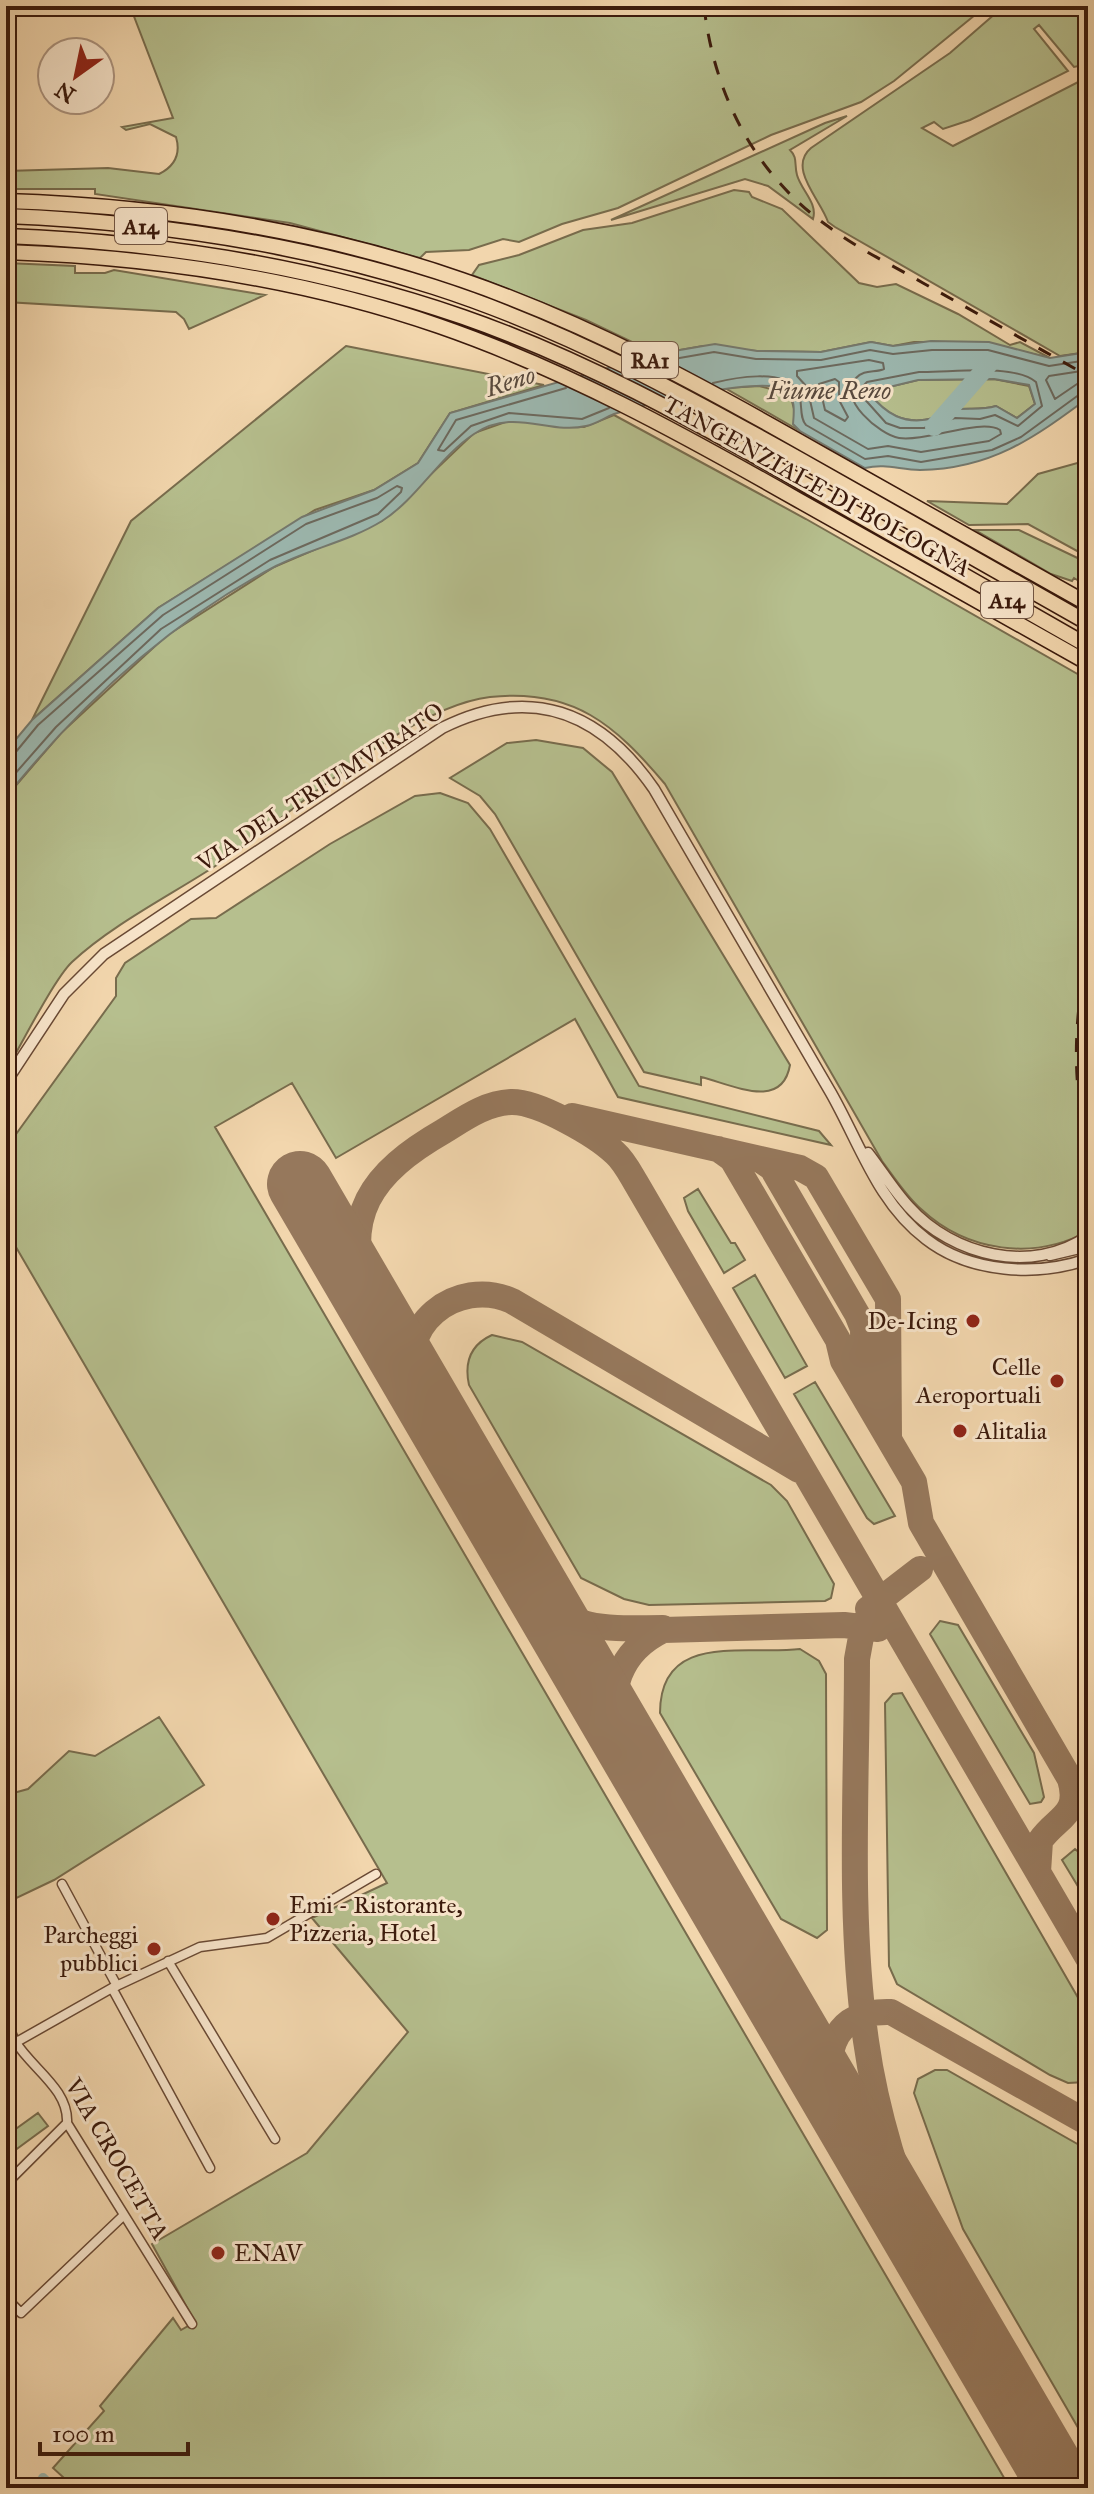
<svg xmlns="http://www.w3.org/2000/svg" width="1094" height="2494" font-family="'IM FELL Great Primer',serif">
<style>
.green{fill:#b6bf8e;stroke:#786c4d;stroke-width:2}
.water{fill:#9cb8b0;stroke:#75796e;stroke-width:2;fill-rule:evenodd}
.lines{fill:none;stroke-linecap:round;stroke-linejoin:round}
.shore{stroke:#6c695e;stroke-width:2}
.canal{stroke:#9cb8b0;stroke-width:10}
.river{stroke:#9cb8b0;stroke-width:18}
.taxiway{stroke:#96785c;stroke-width:26}
.runway{stroke:#96785c;stroke-width:66}
.minor-casing{stroke:#694934;stroke-width:11}
.tertiary-casing{stroke:#694934;stroke-width:13}
.motorway-casing{stroke:#3b1a0c;stroke-width:17}
.minor{stroke:#f7e4ca;stroke-width:8}
.tertiary{stroke:#f7e4ca;stroke-width:10}
.motorway{stroke:#f2d6ad;stroke-width:14}
.rail{stroke:#3b1a0c;stroke-width:3;stroke-dasharray:14 14;stroke-linecap:butt}
.poi-dot{fill:#8f2418;stroke:#f7e4ca;stroke-width:3}
.labels{text-anchor:middle;stroke-width:6;stroke-linejoin:round;paint-order:stroke}
.shield{fill:#f7e4ca;stroke:#735745;stroke-width:2}
.shield-label{font-size:22px;font-weight:bold;fill:#3b1a0c}
.street-label{font-size:24px;fill:#3b1a0c;stroke:#f7e4ca}
.poi-label{font-size:24px;fill:#3b1a0c;stroke:#f7e4ca;text-anchor:end}
.water-label{font-size:26px;font-style:italic;fill:#58493d;stroke:#f7e4ca}
</style>
<rect width="100%" height="100%" fill="#f2d6ad"/>
<filter id="stains"><feTurbulence type="fractalNoise" baseFrequency=".0025" numOctaves="4"/><feColorMatrix values="0 0 0 0 .2 0 0 0 0 .09 0 0 0 0 .02 0 0 0 .5 -.17"/></filter>
<radialGradient id="worn" r=".72"><stop offset=".6" stop-color="#630" stop-opacity="0"/><stop offset="1" stop-color="#630" stop-opacity=".3"/></radialGradient>
<path class="green" d="M130,6H986L894,81L861,102L771,135L618,208L562,224L519,242L503,239L469,250L426,252L420,258L290,223L95,194V189H6V171L108,168L159,174C175,166 181,154 176,137L150,124L126,130L122,127L173,118Z
M1004,6H1088V64L1074,67L1039,25L1034,29L1068,71L970,120L943,129L934,122L922,128L953,146L1088,77V352L1060,356L835,227L828,222C821,200 787,168 811,148L950,53Z
M847,116L790,150C798,158 794,164 797,175C801,190 818,203 813,219L768,186L745,179L611,220L825,123Z
M734,190L749,192L752,197L782,209L859,283L877,287L896,284L958,314L1010,345L1020,342L1050,358L981,342H914L893,346L871,342L821,352L757,351L703,346L657,354L586,320L472,275L479,265L519,255L583,230L632,223Z
M6,263L75,266V273H105L114,270L265,295L189,329L184,319L176,312L6,302Z
M346,346L544,385L450,413L418,463L374,490L315,510L158,608L32,720L131,521Z
M918,380L994,379L1029,386L1035,404L1017,418L996,406C980,411 967,407 951,410C945,411 940,416 934,418C904,426 885,414 868,392Z
M759,386L790,394L800,431L725,388Z
M614,415L806,519L1088,680V1231C1034,1261 967,1252 921,1209C906,1196 894,1177 882,1161L665,784C615,725 574,688 490,697C406,707 294,813 223,861C175,893 114,923 72,962C54,979 20,1047 6,1071V797L61,733L166,636L274,567L382,521L474,433L511,420L584,427Z
M1088,460V557L1028,524L969,525L927,501L1007,504L1038,474Z
M975,530H1019L1088,563V593L1084,591L1087,586L1074,578L1072,581L1051,574Z
M536,740L583,748L612,772L790,1065C782,1111 733,1085 701,1077V1085L644,1072L495,814L480,796L450,778L507,743Z
M440,793L468,803L490,829L639,1086L819,1131L831,1145L618,1097L575,1019L336,1158L292,1083L215,1127L1010,2488H75L53,2468L104,2411L100,2406L173,2318L181,2330L195,2322L152,2244L307,2153L408,2032L312,1918L387,1883L6,1230V1148L116,996V978L125,963L191,919L216,918L330,844L415,796Z
M698,1189L731,1243H735L745,1260L724,1273L688,1211L684,1198Z
M755,1275L807,1366L785,1378L733,1288Z
M492,1335L522,1342L771,1485L787,1501L834,1584L831,1598L825,1601L649,1605L624,1599L581,1578L469,1385C464,1362 470,1345 492,1335Z
M815,1382L895,1516L874,1524L867,1518L794,1394Z
M940,1621L958,1625L1034,1753L1044,1797L1041,1802L1030,1804L930,1634Z
M800,1649L819,1661L826,1674L827,1930L817,1938L781,1919L660,1713C660,1630 747,1656 800,1649Z
M902,1693L1088,2015L1086,2082L1068,2083L1050,2075L897,1984L889,1966L885,1703L893,1694Z
M159,1717L204,1785L54,1880L6,1903V1795L28,1789L69,1751L95,1756Z
M1075,1849L1088,1860V1903L1062,1860Z
M935,2070H947L1088,2150V2445L963,2229L914,2093L918,2079Z
M38,2113L48,2126L14,2151L6,2136Z"/>
<path class="water" d="M931,341L989,342L1050,358L1088,352V398C1034,438 991,469 920,470C900,470 886,463 865,468L800,431L793,424C794,413 796,397 785,390C762,375 643,405 614,414C604,418 596,424 586,426C549,435 514,407 474,434C439,457 417,499 382,521C350,541 309,549 276,566C171,621 80,705 6,797V751L32,720L158,608L302,517L374,490L418,463L450,413L657,354L703,346L715,344L757,351L821,352L871,342L893,346ZM994,379L1029,385L1035,404L1017,418L996,406C980,411 967,407 952,410C945,411 940,416 934,418C904,426 886,414 868,392L918,380Z"/>
<g class="lines">
<path class="shore" d="M668,360L714,352L756,359L821,360L870,350L893,354L932,350H988L1049,366L1088,360
M869,360L883,363L884,369C875,373 864,369 856,378C836,398 880,435 899,438C926,442 981,418 1000,430L1001,434L989,441L921,452L888,446L868,449L814,418L807,387L797,376V371Z
M1088,370L1049,376L1046,380L1055,399L1077,384L1088,382
M919,372C949,373 1014,363 1036,382L1042,406L1018,426L995,415L980,419L955,418L924,428H900L886,423L861,395V388L867,382Z
M835,379L839,382V400L848,417L845,421L825,410L819,384Z
M713,383C733,378 783,368 797,390C804,401 798,416 806,425L865,459L888,456L921,462L992,450L1021,437L1080,394L1088,392
M566,388L456,420L438,450L444,451L471,426L509,413L582,419L609,408
M6,755L15,753L38,725L163,615L306,524L377,498L397,486L402,488L401,492L378,514L270,560L161,629L56,727L6,784"/>
<path class="canal" d="M43,2478L53,2488"/>
<path class="river" d="M934,427L990,363"/>
<path class="taxiway" d="M572,1116L800,1168L816,1177L888,1299L889,1437
M718,1149L732,1159L838,1340L843,1361L914,1482L921,1523L1088,1810
M759,1159L772,1168L857,1314L863,1329L864,1393
M368,1301C340,1215 371,1173 444,1131C465,1118 486,1103 511,1102C538,1101 596,1135 615,1153C624,1161 630,1173 636,1183L1088,1958
M419,1387C391,1327 457,1276 512,1301L799,1470
M539,1593C571,1634 616,1628 663,1628
M878,1600L863,1626L857,1659C857,1785 848,1916 866,2041C877,2120 902,2195 933,2268
M868,1609L920,1569
M623,1737C604,1692 620,1651 663,1630L844,1625L878,1629
M1038,1872L1040,1841C1056,1817 1081,1816 1070,1779
M832,2095C823,2048 836,2010 891,2012L1088,2123"/>
<path class="runway" d="M300,1184L1062,2488"/>
<g class="minor-casing">
<path id="minor" d="M1050,1256L1088,1247
M62,1884L117,1986
M168,1961L275,2139
M112,1988L210,2168
M6,2017C9,2024 11,2034 15,2041C31,2068 69,2089 67,2123L192,2324
M6,2048L112,1988L200,1947L267,1938L376,1874
M6,2184L67,2123
M6,2298L21,2313L124,2215"/>
</g>
<g class="tertiary-casing">
<path id="tertiary" d="M6,1082L64,994L104,954L442,728C530,684 600,711 654,789C713,890 772,992 831,1093C860,1144 878,1203 926,1239C970,1273 1037,1277 1088,1259
M868,1153C882,1171 894,1191 909,1207C953,1256 1032,1275 1088,1236"/>
</g>
<g class="motorway-casing">
<path id="motorway" d="M6,201C161,206 315,229 462,280C590,324 708,389 825,456C913,506 1001,555 1088,604
M6,216C152,222 294,242 434,287C568,330 692,399 815,468C906,520 997,571 1088,623
M6,236C162,242 315,266 463,317C581,358 691,419 799,481C896,536 992,591 1088,646
M6,252C153,257 300,278 439,326C566,370 682,434 798,500C895,554 991,609 1088,663"/>
</g>
<use href="#minor" class="minor"/>
<use href="#tertiary" class="tertiary"/>
<use href="#motorway" class="motorway"/>
<path class="rail" d="M704,6C714,95 755,175 829,227C858,249 892,265 923,283C978,314 1033,345 1088,376
M1088,955C1073,1019 1072,1085 1088,1149"/>
</g>
<g class="poi-dot">
<circle cx="973" cy="1321" r="8"/>
<circle cx="1057" cy="1381" r="8"/>
<circle cx="960" cy="1431" r="8"/>
<circle cx="273" cy="1919" r="8"/>
<circle cx="154" cy="1949" r="8"/>
<circle cx="218" cy="2253" r="8"/>
</g>
<g class="labels">
<g class="shield">
<rect x="115" y="208" width="52" height="36" rx="6"/>
<rect x="622" y="342" width="56" height="36" rx="6"/>
<rect x="981" y="582" width="52" height="36" rx="6"/>
</g>
<g class="shield-label">
<text x="141" y="234">A14</text>
<text x="650" y="368">RA1</text>
<text x="1007" y="608">A14</text>
</g>
<g class="street-label">
<text transform="translate(817 486) rotate(29)" y="8">TANGENZIALE DI BOLOGNA</text>
<text transform="translate(320 787) rotate(-33)" y="8">VIA DEL TRIUMVIRATO</text>
<text transform="translate(117 2159) rotate(60)" y="8">VIA CROCETTA</text>
</g>
<g class="poi-label">
<text x="957" y="1329">De-Icing</text>
<text x="1041" y="1375">Celle<tspan x="1041" dy="28">Aeroportuali</tspan></text>
<text x="976" y="1439" text-anchor="start">Alitalia</text>
<text x="289" y="1913" text-anchor="start">Emi - Ristorante,<tspan x="289" dy="28">Pizzeria, Hotel</tspan></text>
<text x="138" y="1943">Parcheggi<tspan x="138" dy="28">pubblici</tspan></text>
<text x="234" y="2261" text-anchor="start">ENAV</text>
</g>
<g class="water-label">
<text transform="translate(510 381) rotate(-17)" y="9">Reno</text>
<text x="829" y="399">Fiume Reno</text>
</g>
</g>
<rect width="1094" height="2494" fill="none" stroke="#f2d6ad" stroke-width="32"/>
<rect x="8" y="8" width="1078" height="2478" fill="none" stroke="#3b1a0c" stroke-width="4"/>
<rect x="16" y="16" width="1062" height="2462" fill="none" stroke="#3b1a0c" stroke-width="2"/>
<g transform="translate(76 76) rotate(213)"><circle r="38" fill="#f7e4ca" stroke="#ac937e" stroke-width="2"/>
<path d="M0-6L14 30L0 20L-14 30Z" fill="#8f2418"/>
<text y="-12" font-size="22" font-weight="bold" text-anchor="middle" fill="#3b1a0c">N</text>
</g>
<path d="M40 2442v12h148v-12" fill="none" stroke="#3b1a0c" stroke-width="4"/>
<text x="52" y="2442" font-size="24" fill="#3b1a0c" stroke="#f7e4ca" stroke-width="6" paint-order="stroke">100 m</text>
<rect width="100%" height="100%" filter="url(#stains)"/>
<rect width="100%" height="100%" fill="url(#worn)"/>
</svg>
